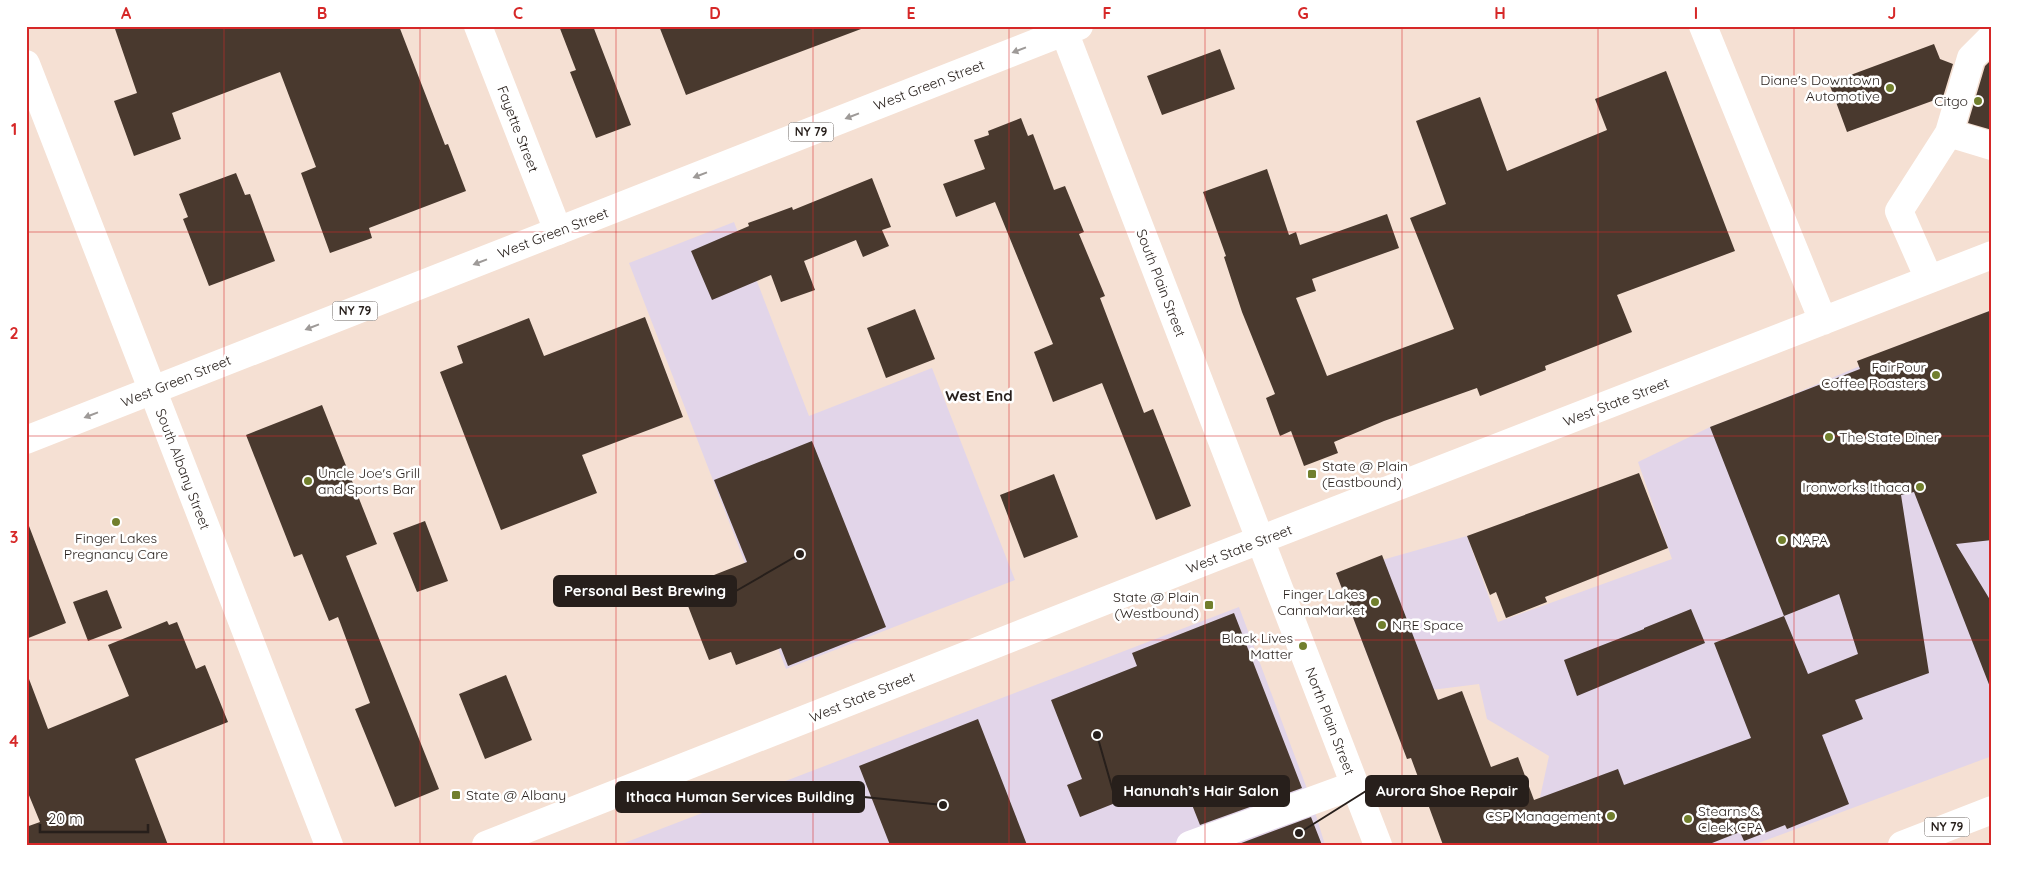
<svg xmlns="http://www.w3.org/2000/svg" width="2018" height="871" font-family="Quicksand,sans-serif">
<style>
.commercial{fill:#e2d5e9}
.building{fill:#49392e;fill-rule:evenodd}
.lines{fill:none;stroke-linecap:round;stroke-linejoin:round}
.minor{stroke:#fff;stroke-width:28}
.highway{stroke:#fff;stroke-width:28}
.oneway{fill:#9e9a98}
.grid{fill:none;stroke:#d62828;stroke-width:1;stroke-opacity:0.55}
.poi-dot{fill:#717f2d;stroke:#fff;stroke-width:2}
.labels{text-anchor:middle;stroke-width:5;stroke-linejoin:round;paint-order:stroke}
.shield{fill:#fff;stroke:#68625f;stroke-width:1}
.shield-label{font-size:12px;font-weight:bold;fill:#271f1b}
.poi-label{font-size:14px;fill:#271f1b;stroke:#fff;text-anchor:end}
.street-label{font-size:14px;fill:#271f1b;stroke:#fff}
.neighbourhood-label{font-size:15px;font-weight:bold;fill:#271f1b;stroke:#fff}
.leader{fill:none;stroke:#271f1b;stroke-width:2}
.callout-dot{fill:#271f1b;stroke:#fff;stroke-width:2}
.callout{fill:#271f1b;stroke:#271f1b;stroke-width:2}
.callout-label{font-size:15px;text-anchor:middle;font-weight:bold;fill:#fff}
.neatline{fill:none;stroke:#d62828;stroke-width:2}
.grid-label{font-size:16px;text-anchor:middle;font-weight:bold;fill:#d62828}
</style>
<rect width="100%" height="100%" fill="#f5e0d3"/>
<path class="commercial" d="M734,222L809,416L932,368L1015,580L786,669L629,263Z
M1992,310V756L1753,845H1591L1539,802L1549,756L1487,719L1479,684L1383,696L1336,573L1467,536L1498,622L1672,559L1638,462L1710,427L1761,408Z
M1239,607L1312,802L1325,845H619Z"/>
<path class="building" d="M114,26H399L445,145L448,144L466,191L369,228L372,238L330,253L301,173L316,167L280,72L172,113L181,139L134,156L114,101L137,93Z
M559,26H593L631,125L596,138L570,72L576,70Z
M659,26H860L861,29L686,95Z
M1934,44L1940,59L1953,64L1943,97L1847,132L1829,83Z
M1220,49L1235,89L1162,115L1147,76Z
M1992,59V130L1968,123L1985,66Z
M1666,71L1735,251L1617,295L1632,332L1545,366L1546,370L1480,396L1477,388L1384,421L1334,442L1338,453L1304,466L1291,431L1280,436L1266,398L1275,394L1242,312L1224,257L1226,256L1203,192L1267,169L1289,235L1296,232L1300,245L1387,214L1399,248L1312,279L1316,291L1296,298L1327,376L1454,329L1410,218L1446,204L1416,121L1480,97L1507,171L1607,130L1595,99Z
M1021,118L1028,136L1033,134L1054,190L1065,186L1084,232L1079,234L1105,296L1100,298L1144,413L1153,409L1191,506L1156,520L1102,383L1053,402L1034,352L1053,344L995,202L956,217L943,184L985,169L974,140L989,135L988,131Z
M236,173L245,195L250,194L275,261L209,286L183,219L188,217L179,194Z
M872,178L891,227L882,230L889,246L863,257L856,240L804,261L815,290L781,302L771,275L712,300L691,251L749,226L748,223L792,207L793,210Z
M915,309L935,359L886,378L867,328Z
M1992,310V540L1956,544L1992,603V686L1990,687L1914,492L1901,495L1929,673L1855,700L1863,719L1822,735L1849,804L1787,829L1785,825L1744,841L1740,832L1707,845H1443L1411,758L1407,759L1336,573L1382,555L1438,700L1462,691L1491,767L1518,757L1534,800L1618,769L1624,785L1751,738L1714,643L1784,616L1710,427L1860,369L1857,361ZM1839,594L1858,654L1808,674L1784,616Z
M645,317L683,417L582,455L597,493L501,530L440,372L463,363L457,346L529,318L544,356Z
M322,405L377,544L346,556L439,789L395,807L355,709L370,703L338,617L329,621L302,554L294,557L246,435Z
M812,441L886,627L788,666L781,648L736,665L731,652L709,660L681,588L747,562L714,480Z
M1639,473L1668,548L1545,597L1547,602L1506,618L1496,592L1490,595L1467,536Z
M1054,474L1078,537L1024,558L1000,495Z
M425,521L448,581L417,592L393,533Z
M29,526L66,623L26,639V527Z
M107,590L122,628L88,641L73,602Z
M1691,609L1705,643L1577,696L1564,660L1644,629V628Z
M1234,613L1302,788L1200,825L1181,777L1080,817L1067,785L1082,779L1051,700L1137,666L1132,653Z
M167,621L169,625L177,622L196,669L205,665L228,722L135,759L168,845H26V827L40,822L26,788V679H29L48,729L129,696L108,645Z
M506,675L532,740L485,759L459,694Z
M978,719L1027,845H890L859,766Z
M1311,817L1322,845H1236Z"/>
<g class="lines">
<path class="minor" d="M478,26L558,231
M1062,26L1378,845
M1703,26L1823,321
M26,64L329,845
M1949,133L1971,58L1992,37
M1929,279L1899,211L1949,133L1992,146
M486,845L1216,557L1992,255
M1190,845L1355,785"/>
<path class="highway" d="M26,440L1079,26
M1902,845L1992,810"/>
</g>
<defs><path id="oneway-solid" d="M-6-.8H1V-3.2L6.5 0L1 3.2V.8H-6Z" transform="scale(1.25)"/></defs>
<g class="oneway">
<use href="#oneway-solid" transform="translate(1019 50) rotate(159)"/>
<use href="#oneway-solid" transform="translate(852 116) rotate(159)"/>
<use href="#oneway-solid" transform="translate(700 175) rotate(159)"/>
<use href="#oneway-solid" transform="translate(480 262) rotate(159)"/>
<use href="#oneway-solid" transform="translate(312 327) rotate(159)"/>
<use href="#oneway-solid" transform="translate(91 415) rotate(159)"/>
</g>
<path class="grid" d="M224,26V845M420,26V845M616,26V845M813,26V845M1009,26V845M1205,26V845M1402,26V845M1598,26V845M1794,26V845M26,232H1992M26,436H1992M26,640H1992"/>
<g class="poi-dot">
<circle cx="1890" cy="88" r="5"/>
<circle cx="1978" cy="101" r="5"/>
<circle cx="1936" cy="375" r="5"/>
<circle cx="1829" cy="437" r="5"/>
<rect x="1307" y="469" width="10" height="10" rx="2.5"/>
<circle cx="308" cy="481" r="5"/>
<circle cx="1920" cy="487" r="5"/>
<circle cx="116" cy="522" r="5"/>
<circle cx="1782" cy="540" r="5"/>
<circle cx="1375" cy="602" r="5"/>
<rect x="1204" y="600" width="10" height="10" rx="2.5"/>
<circle cx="1382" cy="625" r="5"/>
<circle cx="1303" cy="646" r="5"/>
<rect x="451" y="790" width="10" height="10" rx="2.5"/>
<circle cx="1611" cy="816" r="5"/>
<circle cx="1688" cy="819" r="5"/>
</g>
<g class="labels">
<g class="shield">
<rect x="788.5" y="122.5" width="45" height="19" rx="4"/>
<rect x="332.5" y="301.5" width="45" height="19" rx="4"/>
<rect x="1924.5" y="817.5" width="45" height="19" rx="4"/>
</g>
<g class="shield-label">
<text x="811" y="136">NY 79</text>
<text x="355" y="315">NY 79</text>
<text x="1947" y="831">NY 79</text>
</g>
<g class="poi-label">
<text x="1880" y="85">Diane's Downtown<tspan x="1880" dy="16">Automotive</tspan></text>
<text x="1968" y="106">Citgo</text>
<text x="1926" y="372">FairPour<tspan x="1926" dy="16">Coffee Roasters</tspan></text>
<text x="1839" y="442" text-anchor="start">The State Diner</text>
<text x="1322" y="471" text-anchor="start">State @ Plain<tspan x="1322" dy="16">(Eastbound)</tspan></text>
<text x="318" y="478" text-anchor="start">Uncle Joe's Grill<tspan x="318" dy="16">and Sports Bar</tspan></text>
<text x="1910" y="492">Ironworks Ithaca</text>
<text x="116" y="543" text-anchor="middle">Finger Lakes<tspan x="116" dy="16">Pregnancy Care</tspan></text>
<text x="1792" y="545" text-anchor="start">NAPA</text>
<text x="1365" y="599">Finger Lakes<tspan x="1365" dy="16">CannaMarket</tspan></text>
<text x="1199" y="602">State @ Plain<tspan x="1199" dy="16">(Westbound)</tspan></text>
<text x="1392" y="630" text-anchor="start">NRE Space</text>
<text x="1293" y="643">Black Lives<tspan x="1293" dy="16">Matter</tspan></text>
<text x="466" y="800" text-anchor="start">State @ Albany</text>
<text x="1698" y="816" text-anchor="start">Stearns &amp;<tspan x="1698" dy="16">Cleek CPA</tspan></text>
<text x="1601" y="821">CSP Management</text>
</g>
<g class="street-label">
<text transform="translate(929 85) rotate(-21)" y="5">West Green Street</text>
<text transform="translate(518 129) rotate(69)" y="5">Fayette Street</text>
<text transform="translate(553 233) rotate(-21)" y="5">West Green Street</text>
<text transform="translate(1161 283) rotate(69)" y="5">South Plain Street</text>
<text transform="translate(176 381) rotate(-22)" y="5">West Green Street</text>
<text transform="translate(1616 402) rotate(-21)" y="5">West State Street</text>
<text transform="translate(183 469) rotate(69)" y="5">South Albany Street</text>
<text transform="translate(1239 549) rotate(-21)" y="5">West State Street</text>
<text transform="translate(862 697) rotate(-22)" y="5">West State Street</text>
<text transform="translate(1330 721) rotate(69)" y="5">North Plain Street</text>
</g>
<g class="neighbourhood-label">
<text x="979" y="401">West End</text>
</g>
</g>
<path class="leader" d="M800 554L736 591M1097 735L1113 791M1299 833L1366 791M943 805L864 797"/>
<g class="callout-dot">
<circle cx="800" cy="554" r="5"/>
<circle cx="1097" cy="735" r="5"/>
<circle cx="1299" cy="833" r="5"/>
<circle cx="943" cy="805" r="5"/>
</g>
<g class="callout">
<rect x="554" y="576" width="182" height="30" rx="5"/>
<rect x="1113" y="776" width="176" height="30" rx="5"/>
<rect x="1366" y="776" width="162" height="30" rx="5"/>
<rect x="616" y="782" width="248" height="30" rx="5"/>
</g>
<g class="callout-label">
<text x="645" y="596">Personal Best Brewing</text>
<text x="1201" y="796">Hanunah’s Hair Salon</text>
<text x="1447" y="796">Aurora Shoe Repair</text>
<text x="740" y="802">Ithaca Human Services Building</text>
</g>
<rect width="2018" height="871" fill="none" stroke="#ffffff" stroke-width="55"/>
<path d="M40 824v8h108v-8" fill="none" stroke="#271f1b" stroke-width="2.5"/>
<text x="48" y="824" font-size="15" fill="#271f1b" stroke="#ffffff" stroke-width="4" paint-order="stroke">20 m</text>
<rect x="28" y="28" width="1962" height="816" class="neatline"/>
<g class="grid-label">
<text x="126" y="19">A</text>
<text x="322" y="19">B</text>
<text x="518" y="19">C</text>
<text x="715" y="19">D</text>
<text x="911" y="19">E</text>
<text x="1107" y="19">F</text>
<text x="1303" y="19">G</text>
<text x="1500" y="19">H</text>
<text x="1696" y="19">I</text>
<text x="1892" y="19">J</text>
<text x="14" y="135">1</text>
<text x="14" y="339">2</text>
<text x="14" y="543">3</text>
<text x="14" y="747">4</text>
</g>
</svg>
